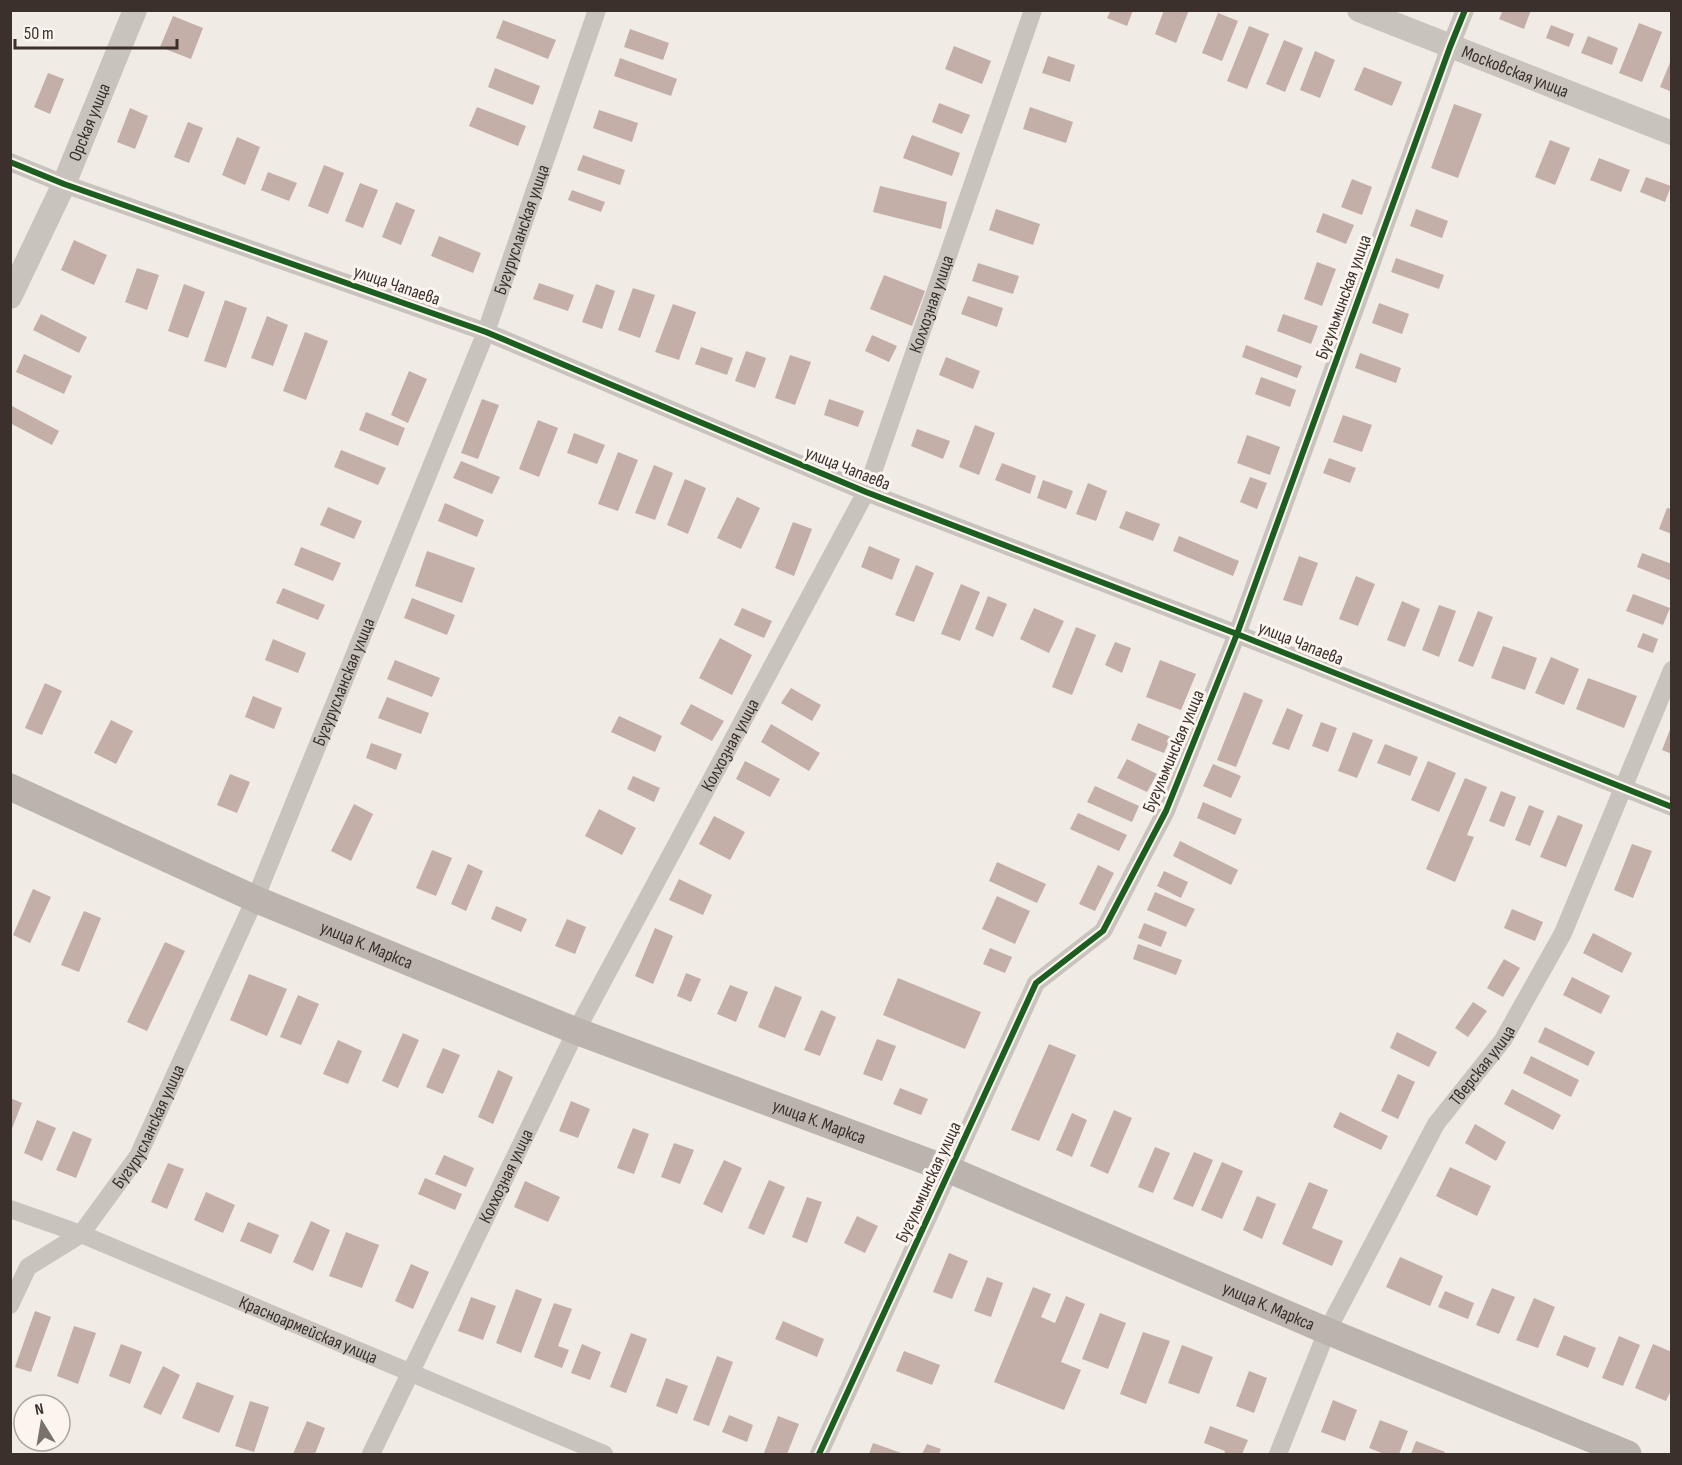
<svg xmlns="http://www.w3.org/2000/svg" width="1682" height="1465" font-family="'Sofia Sans Condensed',sans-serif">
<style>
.building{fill:#c3afa7}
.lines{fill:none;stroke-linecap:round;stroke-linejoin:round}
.minor{stroke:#c9c3be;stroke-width:18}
.tertiary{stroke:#c9c3be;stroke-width:24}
.secondary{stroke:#bab3ae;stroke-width:27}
.cycleway-casing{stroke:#fbf5ee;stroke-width:10}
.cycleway{stroke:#1b5e20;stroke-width:6}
.labels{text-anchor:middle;stroke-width:6;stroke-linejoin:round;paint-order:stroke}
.street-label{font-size:18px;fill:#3b302b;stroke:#fbf5ee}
</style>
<rect width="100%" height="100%" fill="#f0ebe5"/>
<path class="building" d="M1111,10H1133L1127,26L1107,18Z
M1164,10H1189L1176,43L1155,34Z
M1503,10H1531L1524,29L1499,19Z
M1218,13L1238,21L1222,61L1202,53Z
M173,16L203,28L191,59L160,47Z
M503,20L556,40L548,59L496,38Z
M1639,23L1662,32L1642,82L1619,73Z
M1551,25L1574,34L1569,47L1546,38Z
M1249,26L1269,34L1247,89L1227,81Z
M630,29L669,43L663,60L624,47Z
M1588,36L1618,48L1612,65L1581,53Z
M1284,40L1303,48L1285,92L1266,84Z
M954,46L991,61L982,84L945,69Z
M1315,51L1335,60L1320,98L1300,90Z
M1048,56L1075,65L1070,82L1042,73Z
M620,58L677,79L671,96L614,76Z
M1671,60H1672V92L1660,87Z
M1364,67L1402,82L1392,106L1354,90Z
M495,68L540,86L533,105L488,87Z
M48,73L64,79L50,114L34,107Z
M939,103L970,115L962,134L932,122Z
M1454,104L1482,114L1458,178L1431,168Z
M477,107L526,126L518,146L469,126Z
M1030,107L1073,122L1066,143L1023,129Z
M130,108L148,116L135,149L117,142Z
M599,110L638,123L632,142L593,128Z
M188,122L203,128L189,163L174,157Z
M912,135L960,153L952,176L903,158Z
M237,137L260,147L245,185L222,175Z
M1550,140L1570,148L1555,185L1535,177Z
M583,155L625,170L620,185L577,170Z
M1599,158L1630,170L1621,192L1590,180Z
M324,165L344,173L328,214L308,206Z
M268,172L297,183L289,201L261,190Z
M1646,177L1671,186L1665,202L1640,192Z
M1352,179L1372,187L1362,215L1341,207Z
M360,183L378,190L363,228L345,221Z
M880,186L947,202L941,229L873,212Z
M572,190L605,202L601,212L568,200Z
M396,202L415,210L401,245L382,237Z
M996,209L1040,224L1033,245L989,230Z
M1416,209L1448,221L1442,238L1410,226Z
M1323,213L1354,225L1346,244L1316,232Z
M439,236L481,253L473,273L431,256Z
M74,240L107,255L94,285L61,270Z
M1396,258L1444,275L1439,289L1391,272Z
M1317,262L1336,269L1322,306L1304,299Z
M978,263L1019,276L1013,294L972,281Z
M137,268L159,275L147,310L125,302Z
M884,275L925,291L912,326L870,309Z
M539,283L574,295L568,311L533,299Z
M184,284L205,292L188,338L168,331Z
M596,284L615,291L602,329L582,322Z
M633,288L655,295L640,338L618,330Z
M968,296L1003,308L997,327L961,314Z
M225,300L247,308L226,368L204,361Z
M1379,303L1409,314L1402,334L1372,323Z
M673,304L696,312L679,360L655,352Z
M41,314L87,337L79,353L33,330Z
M1283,314L1318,326L1311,344L1277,331Z
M267,316L288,325L273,366L251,358Z
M305,332L328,341L306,400L283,391Z
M872,335L897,346L889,362L865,351Z
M1246,345L1302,366L1297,378L1242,357Z
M701,347L733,358L727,375L695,364Z
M746,351L766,358L755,388L735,381Z
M1360,353L1401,368L1396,383L1355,368Z
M24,354L72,376L64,394L16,372Z
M790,355L811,362L795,405L775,398Z
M946,357L980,371L973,389L939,375Z
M409,371L427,379L408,423L391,415Z
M1261,377L1296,390L1290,407L1255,394Z
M482,399L499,405L478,459L461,453Z
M829,399L864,411L858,427L824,415Z
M10,405L59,431L52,445L10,423Z
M366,412L405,428L398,446L359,430Z
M1343,415L1372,425L1362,452L1333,442Z
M538,420L558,428L539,477L519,469Z
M975,425L995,433L979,475L959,467Z
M917,429L950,441L943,459L911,446Z
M574,433L605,445L597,464L567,453Z
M1247,435L1280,447L1270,475L1237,463Z
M341,450L386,468L378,485L334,467Z
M618,452L638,460L618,511L598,504Z
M1329,458L1356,468L1350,483L1323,473Z
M461,461L500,477L492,494L453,478Z
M1002,463L1036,476L1030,494L995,480Z
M654,465L673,473L655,520L635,513Z
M1250,477L1267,483L1257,509L1240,502Z
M685,479L706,488L688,534L667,525Z
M1043,480L1073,491L1066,509L1037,498Z
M1088,483L1107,491L1096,521L1076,514Z
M737,497L760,508L741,549L717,538Z
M445,503L484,520L477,537L438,521Z
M328,507L362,521L354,539L320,525Z
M1667,508L1672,509V534L1659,529Z
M1126,511L1160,524L1153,541L1119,528Z
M793,522L812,529L794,576L775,568Z
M1179,536L1239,561L1233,576L1173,551Z
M869,546L900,559L892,580L861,567Z
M301,547L341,563L333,581L294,565Z
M427,551L475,568L462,603L415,586Z
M1642,553L1672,564V581L1637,567Z
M1299,556L1318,563L1302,606L1283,600Z
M916,565L934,573L914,622L895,615Z
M1356,576L1375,584L1358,626L1339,619Z
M961,584L980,592L960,641L941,634Z
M283,588L325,605L318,620L276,603Z
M1633,594L1670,608L1663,625L1626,611Z
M988,596L1007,604L993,637L975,629Z
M412,598L455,615L447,635L404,618Z
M1402,601L1420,609L1405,647L1387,640Z
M1439,605L1456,611L1439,657L1422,650Z
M742,608L772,621L764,638L734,625Z
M1034,608L1064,621L1049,653L1020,639Z
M1478,611L1493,617L1473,667L1458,661Z
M1076,627L1096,635L1072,695L1052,687Z
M1643,633L1658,639L1653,653L1637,647Z
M720,638L752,655L732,695L699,678Z
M273,639L306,653L298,673L265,660Z
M1115,642L1131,648L1122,673L1105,665Z
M1503,646L1537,658L1525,690L1491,678Z
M1551,657L1579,669L1564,705L1535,693Z
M395,660L440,678L432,697L387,679Z
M1160,660L1196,674L1181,710L1146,697Z
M1588,678L1637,696L1624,728L1576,709Z
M45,683L62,691L42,735L25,728Z
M791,688L821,705L812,721L781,703Z
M1244,692L1263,700L1236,767L1217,760Z
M253,696L282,708L274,729L245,717Z
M387,697L429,713L421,734L378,718Z
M691,704L724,721L712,741L680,724Z
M1287,708L1303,715L1289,750L1272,744Z
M619,716L662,736L655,752L611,732Z
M111,720L133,731L116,764L94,753Z
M1321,722L1337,728L1328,752L1312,746Z
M1138,723L1171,737L1164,753L1131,740Z
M771,724L820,753L809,771L761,742Z
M1671,727H1672V754L1662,750Z
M1353,732L1373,740L1357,778L1338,771Z
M371,743L402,754L396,770L366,758Z
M1385,744L1418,757L1410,776L1377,763Z
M1127,759L1157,774L1147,792L1117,778Z
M745,761L780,779L770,797L736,779Z
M1428,761L1456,773L1439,812L1411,800Z
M1213,764L1241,776L1231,798L1203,786Z
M230,774L250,782L237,813L217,805Z
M633,776L660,788L654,802L627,789Z
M1465,778L1487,787L1467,835L1474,837L1455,882L1426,869Z
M1095,786L1139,806L1132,822L1087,802Z
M1501,791L1516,797L1504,827L1489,821Z
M1203,802L1242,819L1235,835L1197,818Z
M354,804L373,814L351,861L331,851Z
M1529,805L1544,811L1530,846L1515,840Z
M599,809L636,828L622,855L585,836Z
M1078,813L1127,835L1119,851L1070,829Z
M1558,815L1583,825L1566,867L1540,857Z
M714,816L745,832L730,860L699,844Z
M1180,841L1238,870L1231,885L1173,856Z
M1632,844L1652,851L1633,898L1614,890Z
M432,850L452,858L436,896L416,888Z
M997,862L1046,884L1037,903L989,881Z
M468,864L483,871L466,911L451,904Z
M1098,865L1114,873L1095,911L1079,904Z
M1164,871L1188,882L1181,898L1157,886Z
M679,879L712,895L703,915L669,900Z
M33,889L51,897L30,943L13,935Z
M1155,892L1195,909L1186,927L1147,910Z
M997,896L1030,911L1015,944L982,929Z
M496,906L527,919L521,932L491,919Z
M1512,909L1543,922L1535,941L1504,928Z
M84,911L101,918L79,972L61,965Z
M567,919L586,927L575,954L555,946Z
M1144,923L1167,932L1161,947L1138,938Z
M655,928L673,936L653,984L635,976Z
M1593,933L1632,953L1622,973L1583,953Z
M165,942L185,951L147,1031L127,1022Z
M1138,944L1182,960L1176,975L1133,959Z
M990,948L1012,957L1005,973L983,964Z
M1504,959L1520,968L1503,997L1487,988Z
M686,973L701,979L691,1002L677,996Z
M249,974L287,989L267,1036L230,1020Z
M1572,977L1610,996L1601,1014L1563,995Z
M898,978L981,1012L965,1049L883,1015Z
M730,985L748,992L736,1022L717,1014Z
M775,986L802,997L785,1038L758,1027Z
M298,995L319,1004L301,1045L280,1037Z
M1473,1002L1487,1011L1468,1037L1455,1028Z
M821,1010L836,1017L820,1056L804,1050Z
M1545,1027L1595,1052L1588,1066L1538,1042Z
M1397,1032L1437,1052L1429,1067L1390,1048Z
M403,1033L419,1040L398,1088L382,1081Z
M877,1039L896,1046L882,1081L863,1074Z
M338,1040L362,1051L348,1084L323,1074Z
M1049,1044L1076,1055L1039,1141L1011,1130Z
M443,1048L460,1055L443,1094L426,1087Z
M1531,1056L1579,1080L1571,1097L1523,1073Z
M498,1070L513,1077L493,1124L478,1117Z
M1398,1074L1415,1082L1398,1119L1381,1111Z
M900,1088L928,1099L921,1115L893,1104Z
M1512,1089L1561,1115L1553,1130L1504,1104Z
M10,1098L22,1103L11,1131H10Z
M571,1101L590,1109L578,1138L559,1131Z
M1114,1110L1132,1118L1108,1174L1090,1166Z
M1340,1112L1388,1136L1381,1150L1333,1127Z
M1072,1113L1087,1120L1072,1157L1056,1150Z
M37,1120L56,1128L42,1161L24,1153Z
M1475,1124L1506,1142L1496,1161L1465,1143Z
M633,1128L649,1134L634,1174L617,1168Z
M73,1131L92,1139L76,1178L56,1170Z
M674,1143L694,1150L680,1184L661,1177Z
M1155,1147L1170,1153L1153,1193L1138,1187Z
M1194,1152L1213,1160L1193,1207L1173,1199Z
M444,1155L474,1168L466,1187L435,1174Z
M724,1160L742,1168L722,1213L703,1204Z
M1222,1162L1243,1171L1222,1219L1201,1210Z
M168,1163L184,1169L167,1209L151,1202Z
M1450,1167L1491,1186L1477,1216L1436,1196Z
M425,1178L462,1194L455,1210L418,1194Z
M769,1180L785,1187L764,1235L748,1228Z
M525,1181L560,1197L548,1222L514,1207Z
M1309,1182L1328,1190L1312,1228L1343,1241L1332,1266L1282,1244Z
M206,1192L235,1205L223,1233L194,1220Z
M1257,1196L1276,1204L1262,1239L1243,1230Z
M807,1197L822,1202L807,1243L792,1237Z
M857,1216L878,1226L865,1253L844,1243Z
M311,1221L330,1230L313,1271L293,1262Z
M248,1222L279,1235L271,1254L240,1241Z
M346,1232L379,1245L362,1288L329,1276Z
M949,1253L968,1261L952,1299L933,1292Z
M1400,1257L1443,1276L1430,1306L1386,1287Z
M411,1264L429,1272L413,1309L395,1301Z
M987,1277L1003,1283L991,1317L974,1311Z
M1033,1287L1051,1294L1041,1317L1055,1323L1066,1296L1085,1304L1061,1362L1081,1370L1064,1410L994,1382Z
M1492,1288L1515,1297L1499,1334L1476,1325Z
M516,1289L542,1299L521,1353L496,1343Z
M1445,1291L1474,1303L1468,1319L1438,1307Z
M471,1297L496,1306L483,1340L458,1331Z
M1534,1298L1555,1307L1538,1348L1516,1340Z
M554,1303L572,1309L558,1346L569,1350L562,1368L534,1357Z
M35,1311L51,1317L31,1372L15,1367Z
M1100,1313L1126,1323L1108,1369L1082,1359Z
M783,1321L824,1339L817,1357L775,1339Z
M74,1326L96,1333L78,1384L57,1376Z
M1143,1332L1170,1341L1146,1404L1120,1394Z
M631,1333L647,1339L626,1393L610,1387Z
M1564,1335L1596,1348L1588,1368L1556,1355Z
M1619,1336L1640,1345L1623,1386L1602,1378Z
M121,1344L142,1352L130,1384L109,1376Z
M582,1344L601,1352L590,1380L571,1373Z
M1653,1344L1672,1352V1388L1666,1401L1635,1388Z
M1182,1345L1213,1357L1199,1394L1168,1383Z
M904,1351L940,1365L932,1385L896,1371Z
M717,1356L733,1362L709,1426L693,1420Z
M163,1366L180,1375L161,1415L143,1407Z
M1249,1371L1267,1378L1254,1413L1236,1406Z
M666,1378L688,1386L677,1414L656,1406Z
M197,1382L234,1396L219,1433L182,1418Z
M1333,1400L1357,1410L1345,1441L1321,1432Z
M250,1401L269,1407L254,1452L235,1446Z
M729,1415L753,1425L747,1442L722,1432Z
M778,1416L799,1424L787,1454H767L764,1453Z
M1380,1420L1408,1431L1399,1454H1384L1369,1448Z
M307,1421L325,1428L315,1454H293Z
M1210,1426L1248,1440L1242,1454H1224L1225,1451L1204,1443Z
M1416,1441L1445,1452L1444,1454H1411Z
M873,1443L904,1454H869Z
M927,1444L941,1449L939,1454H922Z"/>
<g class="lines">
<g class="minor">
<path d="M10,162L64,184L486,332L866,492L1237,634L1672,807"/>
<path id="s1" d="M10,1209L81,1234L604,1454"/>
<path id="s2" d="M10,1305L28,1267L81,1234L138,1156L255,899L486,332L597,10"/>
<path id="s3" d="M371,1454L576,1031L866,492L1033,10"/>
<path d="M819,1454L1036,983L1103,931L1166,811L1237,634L1450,47L1465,10"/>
<path id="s4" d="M1278,1454L1327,1331L1436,1124L1503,1040L1563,933L1672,670"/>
</g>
<g class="tertiary">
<path id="s5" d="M1359,10L1672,133"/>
<path id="s6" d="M10,297L64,184L135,10"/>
</g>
<path class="secondary" id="s7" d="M10,787L255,899L576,1031L950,1170L1327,1331L1628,1454"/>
<g class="cycleway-casing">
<path id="cycleway" d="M10,162L64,184L486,332L866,492L1237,634L1672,807
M819,1454L1036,983L1103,931L1166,811L1237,634L1450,47L1465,10"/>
</g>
<use href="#cycleway" class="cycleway"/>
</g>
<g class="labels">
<g class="street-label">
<text dy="6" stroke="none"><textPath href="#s5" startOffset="168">Московская улица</textPath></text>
<text dy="6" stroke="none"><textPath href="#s6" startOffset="192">Орская улица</textPath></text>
<text dy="6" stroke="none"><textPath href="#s2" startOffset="1204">Бугурусланская улица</textPath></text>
<text transform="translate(397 285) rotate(19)" y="6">улица Чапаева</text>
<text transform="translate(1343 297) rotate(-70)" y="6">Бугульминская улица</text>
<text dy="6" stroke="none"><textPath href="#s3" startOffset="1281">Колхозная улица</textPath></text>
<text transform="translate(848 468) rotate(22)" y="6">улица Чапаева</text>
<text transform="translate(1301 643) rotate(22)" y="6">улица Чапаева</text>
<text dy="6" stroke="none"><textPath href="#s2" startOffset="718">Бугурусланская улица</textPath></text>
<text dy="6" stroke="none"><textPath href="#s3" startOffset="795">Колхозная улица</textPath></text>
<text transform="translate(1173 751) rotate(-67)" y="6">Бугульминская улица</text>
<text dy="6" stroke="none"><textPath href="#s7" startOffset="390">улица К. Маркса</textPath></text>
<text dy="6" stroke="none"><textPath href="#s4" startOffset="441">Тверская улица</textPath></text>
<text dy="6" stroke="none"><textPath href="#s7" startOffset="876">улица К. Маркса</textPath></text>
<text dy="6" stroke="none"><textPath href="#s2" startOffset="232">Бугурусланская улица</textPath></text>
<text dy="6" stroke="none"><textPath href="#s3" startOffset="309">Колхозная улица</textPath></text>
<text transform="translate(928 1182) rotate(-65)" y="6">Бугульминская улица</text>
<text dy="6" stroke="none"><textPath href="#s7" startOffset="1362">улица К. Маркса</textPath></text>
<text dy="6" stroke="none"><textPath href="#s1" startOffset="322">Красноармейская улица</textPath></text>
</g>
</g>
<rect width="1682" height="1465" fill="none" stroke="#3b302b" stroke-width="24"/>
<g transform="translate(42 1423) rotate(349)"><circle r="28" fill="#fbf5ee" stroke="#aea6a0" stroke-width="1.5"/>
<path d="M0-4.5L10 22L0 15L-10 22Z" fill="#7a716c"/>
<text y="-9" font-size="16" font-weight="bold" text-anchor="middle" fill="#3b302b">N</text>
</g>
<path d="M15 39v9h162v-9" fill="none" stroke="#3b302b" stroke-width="3"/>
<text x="24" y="39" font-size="18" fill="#3b302b" stroke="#fbf5ee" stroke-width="4.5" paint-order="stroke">50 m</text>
</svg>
